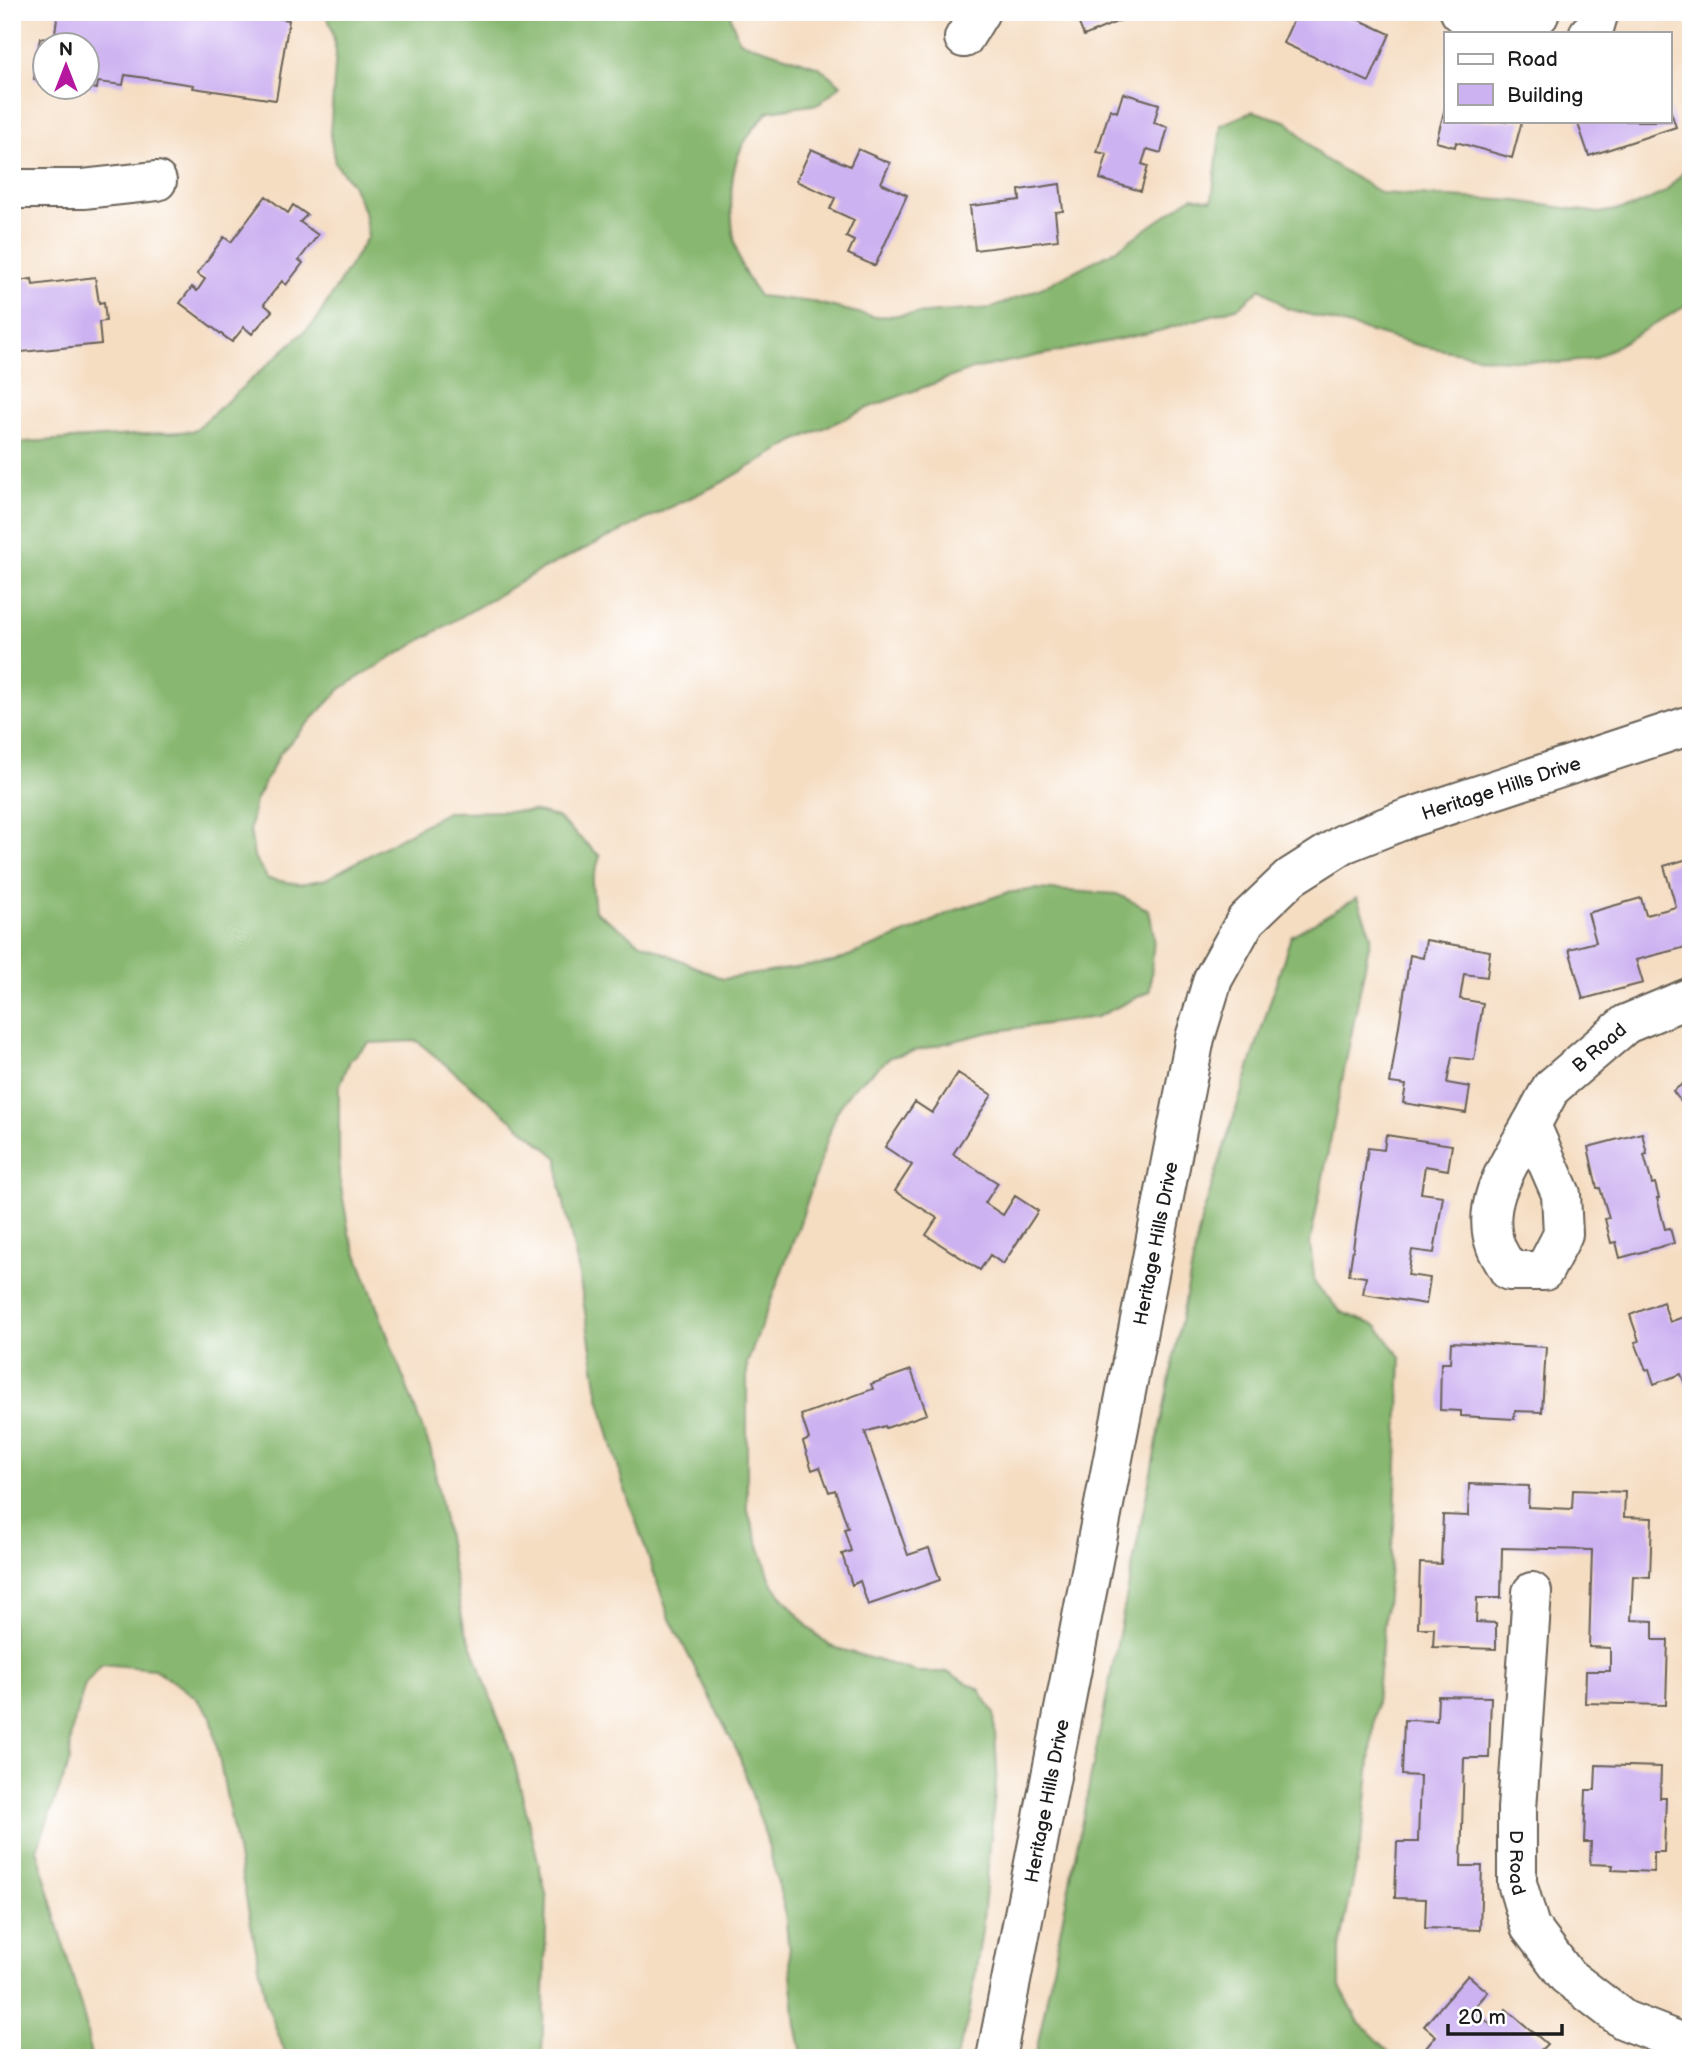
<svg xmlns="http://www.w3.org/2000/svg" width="1703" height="2070" font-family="'Balsamiq Sans',sans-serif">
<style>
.forest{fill:#87b770;stroke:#526a46;stroke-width:2}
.building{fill:#cdb2f1}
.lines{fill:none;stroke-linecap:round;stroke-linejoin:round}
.minor-casing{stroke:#686056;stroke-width:42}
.minor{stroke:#fff;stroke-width:38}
.labels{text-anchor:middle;stroke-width:7;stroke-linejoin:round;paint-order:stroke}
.street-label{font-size:19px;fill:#1c1c1c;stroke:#fff}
</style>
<rect width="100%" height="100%" fill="#fff"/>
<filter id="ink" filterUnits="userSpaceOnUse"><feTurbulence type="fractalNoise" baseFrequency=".0143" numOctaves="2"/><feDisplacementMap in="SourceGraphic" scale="14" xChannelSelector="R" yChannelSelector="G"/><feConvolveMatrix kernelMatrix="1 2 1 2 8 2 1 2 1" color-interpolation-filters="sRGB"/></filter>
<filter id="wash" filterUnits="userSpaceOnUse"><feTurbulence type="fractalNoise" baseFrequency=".00686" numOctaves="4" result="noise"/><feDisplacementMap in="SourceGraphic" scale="28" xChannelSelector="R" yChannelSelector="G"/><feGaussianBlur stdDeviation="1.57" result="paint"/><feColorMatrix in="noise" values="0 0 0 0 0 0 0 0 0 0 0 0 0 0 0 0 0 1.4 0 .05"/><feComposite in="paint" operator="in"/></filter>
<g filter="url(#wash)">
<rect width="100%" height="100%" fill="#f5ddc2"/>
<path class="forest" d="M325,12H731V18L739,41L819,67L841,85L819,104L769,111C756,125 745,138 738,156C727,186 730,238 742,267C746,277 753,287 759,296L813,302L875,317L992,308L1041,288L1116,250L1192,197L1212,200L1221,125L1253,111L1288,122L1323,158L1381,193L1517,201L1599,213L1633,207L1665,192L1691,164V303L1594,359L1561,363L1494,359L1421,346L1286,308L1261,288L1239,307L1159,331L973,369L870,407L795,441L723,482L539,571L367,672L341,689L280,753L255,801L250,829L254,857L268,879L300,884L326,879L447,812L532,811L557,817L600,856L592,883L595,911L639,942L723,979L833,962L919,928L950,912L1006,893L1036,889L1117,894L1149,910L1154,936L1150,991L1097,1017L990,1032L891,1057L851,1090L836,1113L800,1223L747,1364V1509L772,1584L808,1627L830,1646L917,1672H947L979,1689L994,1713L997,1771L982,1930L969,2016L956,2058H803L796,2025L785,1911L766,1837L738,1753L670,1619L623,1484L599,1397L577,1263L560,1185L558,1158L417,1041L369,1043L350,1060L339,1087V1175L349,1233L431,1451L463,1622L514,1761L547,1898L542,2058H287L266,2002L211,1716L194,1696L154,1669L102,1664L85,1684L71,1733L70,1760L37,1849L86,2025L91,2058H12V443L194,431L315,322L368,236L364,211L352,184L335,163L330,134L336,53L332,28Z
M1357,898L1371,935L1310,1243L1315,1284L1341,1312L1377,1326L1401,1357L1395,1517L1363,1830L1340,1948V1987L1358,2021L1396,2058H1035L1201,1220L1291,936Z"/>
<g id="blocks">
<path class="building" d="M58,12H110L133,16L134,12H211L250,18L251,14L289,20L276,100L193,88L194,85L125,75L123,85L98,82L97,89L88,87V46H46V81L34,79L40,38L54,40Z
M796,12H874V18L796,14Z
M1074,12H1140L1084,36Z
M1297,12H1337L1348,18L1349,15L1390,34L1369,82L1283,43Z
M1123,93L1159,104L1154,123L1168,127L1161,153L1147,149L1142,164L1148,166L1141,191L1100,179L1107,154L1097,152L1110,109L1117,112Z
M1445,108L1446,121H1522L1512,158L1456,142L1455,147L1436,142Z
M1670,109L1676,127L1589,156L1577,121H1670Z
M811,149L850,166L858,149L890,163L881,183L907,195L875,266L848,254L854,241L846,237L854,220L830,209L835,198L796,181Z
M1060,184L1063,211L1055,212L1058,240L975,250L970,206L1020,200L1019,190Z
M266,196L288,213L293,205L307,215L300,222L318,235L299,260L303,263L286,285L282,281L264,304L272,311L252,334L244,327L232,342L180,303L192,287L197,291L205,279L197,274L224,237L231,242Z
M95,277L99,303L104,302L106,321L99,322L101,344L12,353V282L32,279L33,285Z
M1691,858V938L1688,939L1690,946L1636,960L1643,983L1583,999L1569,949L1596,942L1588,913L1641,898L1646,915L1676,907L1664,866Z
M1426,940L1490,951L1487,977L1464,974L1460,999L1483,1003L1474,1060L1452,1057L1447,1083L1470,1087L1466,1113L1403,1103L1406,1085L1390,1083L1410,955L1423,958Z
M958,1073L992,1095L953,1154L998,1183L985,1203L1003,1215L1015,1196L1038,1211L1003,1264L990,1255L980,1270L926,1235L937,1218L895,1191L912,1165L885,1147L915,1102L932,1113Z
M1691,1078V1115L1673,1091Z
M1642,1133L1647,1154L1644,1155L1652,1184L1655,1183L1659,1198H1657L1665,1229L1670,1228L1674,1243L1620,1258L1616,1242L1611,1243L1605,1219L1609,1218L1600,1188H1597L1588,1147Z
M1386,1135L1452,1145L1448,1170L1425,1166L1421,1193L1443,1196L1434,1253L1412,1250L1408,1275L1430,1278L1426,1304L1363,1294L1366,1277L1349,1275L1368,1148L1384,1150Z
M1663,1302L1670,1322L1691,1314V1382L1685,1384L1681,1374L1654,1384L1649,1369L1646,1370L1635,1342L1639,1341L1630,1315Z
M1451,1342L1546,1347L1542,1412L1515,1411L1514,1419L1461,1416V1411L1440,1410L1441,1363H1450Z
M911,1370L927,1414L886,1428L885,1426L865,1432L908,1555L929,1548L940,1580L868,1605L860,1581L852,1585L842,1554L851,1551L844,1529L848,1528L835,1490L829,1492L820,1467L812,1470L803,1442L809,1439L801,1415L873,1389L871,1384Z
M1469,1484L1529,1486L1528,1507L1572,1509L1573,1490L1625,1492L1624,1517L1652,1518L1650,1577L1633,1576L1631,1620L1653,1621V1640H1668L1666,1705L1585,1703L1586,1671H1610V1648L1589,1647L1592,1550L1502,1548L1501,1598H1477L1476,1622L1496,1623V1649L1433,1647L1434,1628H1418L1420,1563L1441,1564L1443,1515L1468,1516Z
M1438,1696L1491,1697L1489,1758H1464L1461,1866H1482L1480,1930L1425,1928L1426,1899L1395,1898L1397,1842H1418L1420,1776L1402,1775L1404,1720L1437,1721Z
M1596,1765L1661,1767L1660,1798H1666L1664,1852H1654V1872L1612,1870L1613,1865L1590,1864L1591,1842H1584L1586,1790H1595Z
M1468,1975L1488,1992L1473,2009L1492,2026L1506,2009L1547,2044L1540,2051L1548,2058H1437L1426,2048L1436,2036L1424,2026Z"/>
</g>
</g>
<g filter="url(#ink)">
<use href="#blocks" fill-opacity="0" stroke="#686056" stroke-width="2"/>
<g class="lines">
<g class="minor-casing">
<g id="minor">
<path d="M1460,12L1464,15H1539"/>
<path d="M1589,33L1593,32L1599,12"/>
<path d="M964,38L980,12"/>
<path d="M12,189H83L157,181"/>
<path d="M1531,1125L1561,1194L1563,1234L1544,1271H1509C1505,1263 1499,1255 1496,1247C1479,1203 1511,1161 1531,1125Z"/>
<path id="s1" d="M1531,1125L1551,1088L1626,1024L1691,997"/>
<path id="s2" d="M1532,1592L1517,1809V1883L1530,1927L1567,1976L1624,2020L1691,2046"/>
<path id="s3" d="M996,2058L1195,1038L1213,979L1246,920L1291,877L1343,844L1406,819L1691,725"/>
</g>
</g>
<use href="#minor" class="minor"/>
</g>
</g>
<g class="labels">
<g class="street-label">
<text dy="7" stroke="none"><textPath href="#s3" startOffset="1460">Heritage Hills Drive</textPath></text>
<text dy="7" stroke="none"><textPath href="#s1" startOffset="105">B Road</textPath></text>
<text dy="7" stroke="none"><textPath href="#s3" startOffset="830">Heritage Hills Drive</textPath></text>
<text dy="7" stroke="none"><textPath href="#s3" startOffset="262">Heritage Hills Drive</textPath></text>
<text dy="7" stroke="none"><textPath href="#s2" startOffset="271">D Road</textPath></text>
</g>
</g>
<rect width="1703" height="2070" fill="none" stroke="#fff" stroke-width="42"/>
<rect x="1444" y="32" width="228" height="91" fill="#ffffff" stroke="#a4a4a4" stroke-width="2"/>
<rect x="1458" y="54" width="35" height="10" fill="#ffffff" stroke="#a4a4a4" stroke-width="2"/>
<text x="1507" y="66" font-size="21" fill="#1c1c1c">Road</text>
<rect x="1458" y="84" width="35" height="21" fill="#cdb2f1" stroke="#a4a4a4" stroke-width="2"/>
<text x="1507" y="102" font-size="21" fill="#1c1c1c">Building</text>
<g transform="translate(66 66)"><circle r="33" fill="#ffffff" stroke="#a4a4a4" stroke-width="2"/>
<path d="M0-5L12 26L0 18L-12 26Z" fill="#b5179e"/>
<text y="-10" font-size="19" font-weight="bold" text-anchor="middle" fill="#1c1c1c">N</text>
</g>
<path d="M1448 2024v10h114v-10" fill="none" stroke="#1c1c1c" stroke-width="3.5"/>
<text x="1458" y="2024" font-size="21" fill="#1c1c1c" stroke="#ffffff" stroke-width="5" paint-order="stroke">20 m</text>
</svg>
